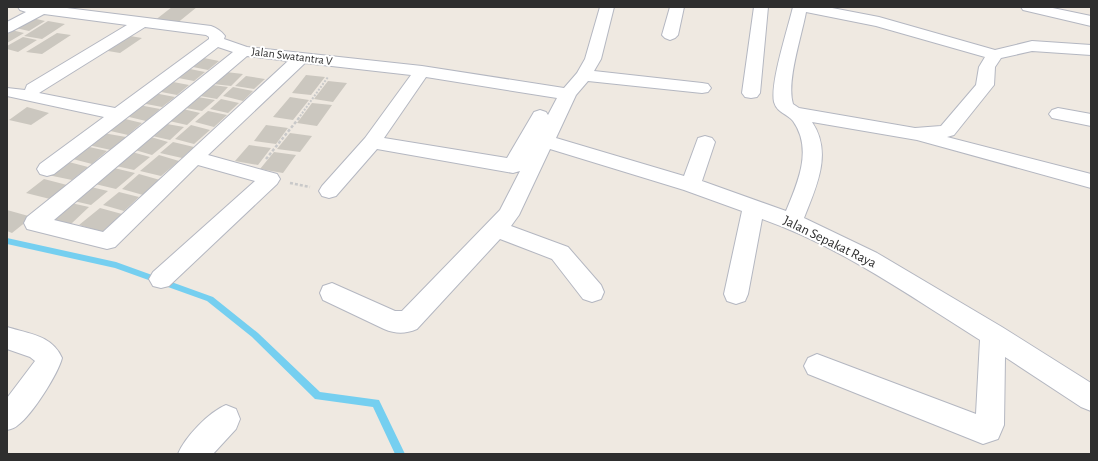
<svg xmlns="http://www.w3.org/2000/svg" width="1098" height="461" font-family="'Alegreya Sans',sans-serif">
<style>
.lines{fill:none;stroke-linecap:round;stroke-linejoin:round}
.stream{fill:#75cff0;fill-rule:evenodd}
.building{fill:#cbc7bf}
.minor-casing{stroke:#b4b7c1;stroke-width:2}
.path-far1{stroke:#c9c9c9;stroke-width:2;stroke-dasharray:2 1.5;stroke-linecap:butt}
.path{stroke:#c9c9c9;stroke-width:2.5;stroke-dasharray:3 2;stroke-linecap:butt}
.minor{fill:#fff;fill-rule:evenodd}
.labels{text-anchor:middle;stroke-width:4;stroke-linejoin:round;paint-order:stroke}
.far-street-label{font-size:12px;fill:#2e2e2e;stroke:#fff}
.street-label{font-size:14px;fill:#2e2e2e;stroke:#fff}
</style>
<rect width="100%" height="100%" fill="#efe9e1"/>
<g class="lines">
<path class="stream" d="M7,238L116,262L213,297L258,333L320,392L379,400L405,454H395L373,407L315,399L252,337L207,301L115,268L7,244Z"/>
</g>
<path class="building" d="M172,7H197L176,24L154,21Z
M28,17L45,21L29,31L11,27Z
M48,21L65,24L42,39L24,36Z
M7,29L24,33L7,43Z
M57,33L71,35L42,54L26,52Z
M124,35L142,38L120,53L102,50Z
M23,37L37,40L18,52L7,49V46Z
M199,57L219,61L208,70L188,66Z
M185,68L205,72L194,81L173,77Z
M226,72L243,74L231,86L213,84Z
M306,75L325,77L311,95L292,93Z
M246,76L265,79L254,89L235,86Z
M168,81L189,85L177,95L156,91Z
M328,81L347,83L333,102L314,99Z
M213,85L228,87L217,99L200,96Z
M233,87L253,91L243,101L223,96Z
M154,93L175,97L162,107L141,103Z
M198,97L215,100L202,111L186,108Z
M290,97L309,100L293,120L273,117Z
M221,99L239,103L228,113L210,109Z
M312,103L332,105L317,126L297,123Z
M139,105L160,109L146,121L125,116Z
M27,107L49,113L31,125L9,120Z
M183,109L200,113L187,125L169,121Z
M208,111L227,115L214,127L195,122Z
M121,118L142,123L128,135L106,130Z
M167,124L184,127L170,140L152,136Z
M191,125L210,130L194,144L175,139Z
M266,125L288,128L276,144L254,141Z
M103,133L126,137L111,150L88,145Z
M290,133L312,136L300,152L277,149Z
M151,137L168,142L152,155L135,150Z
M173,142L194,147L182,158L160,153Z
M249,145L271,148L258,165L235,161Z
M85,146L107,151L92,164L69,158Z
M132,152L150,157L134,170L116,166Z
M274,152L296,155L283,173L260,169Z
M159,155L179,161L161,176L140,171Z
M65,161L88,167L72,180L48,175Z
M114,168L135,173L116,189L95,184Z
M139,174L160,180L143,195L122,189Z
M44,179L67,185L50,199L26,193Z
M91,187L108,191L91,205L74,201Z
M119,192L139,197L124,211L103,205Z
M71,203L89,207L71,224L52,219Z
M100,208L122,214L102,232L79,225Z
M7,210L32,217L12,233L7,231Z"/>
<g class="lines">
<g class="minor-casing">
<path id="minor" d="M18,7H59L211,26C217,28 221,31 225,36L224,39L247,47L422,66L564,88L577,73L585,59L600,7H614L601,59L594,71L702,83L708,84L711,88L708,92L702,93L588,81L576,95L556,138L684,176L698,138L705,136L712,138L715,142L702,181L786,211C798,182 813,149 793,121C788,114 777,113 774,102C770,83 788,28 793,7H827L879,17L995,50L1032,41L1091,45V55L1032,51L1001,58L995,67L994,85L954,135L947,137L1091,174V188L917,140L812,122C833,153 816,187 804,218L877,253L1002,327L1091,383V411L1081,407L1005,357L1004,425L998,439L983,444L808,374L804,366L808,358L817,354L976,414L980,340C910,296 841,247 762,219L748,294L745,301L736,304L727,301L724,294L742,211L684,190L550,149L519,215L511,226L568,247L601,285L604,292L601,299L592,302L583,299L552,259L500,239L417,329C405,334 396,334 384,329L323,300L320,293L323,286L332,283L395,311H402L500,210L520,171L513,173L377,149L336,196L329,198L322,196L319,191L322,186L365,138L411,75L305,63L208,155L277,174L280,179L277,184L169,286L161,288L153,286L149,279L153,272L255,181L198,165L115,247L107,249L27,229L24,223L27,217L233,52L218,47L54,174L47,176L40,174L37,169L40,164L104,117L7,96V88L25,90L27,85L127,25L44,14L12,31L7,33V22L26,12L20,10ZM806,12L876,26L985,57L979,67L976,85L941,126L915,128L799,108L793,104C786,82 802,35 806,12ZM145,27L206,35L209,37V39L115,108L39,93ZM247,56L288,61L103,232L54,220ZM426,77L557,98L548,115L546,112L540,110L534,112L507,158L384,138Z
M670,7H684L678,35L675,38L670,40L665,38L662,35Z
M754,7H768L760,93L757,97L751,98L745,97L742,93Z
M1021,7H1048L1091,16V26L1023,10Z
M1058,108L1091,114V126L1052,118L1049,114L1052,110Z
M7,327C29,334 52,335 62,358C58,374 32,415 18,425C15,428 11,429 7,430V398L35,361L30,357L7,349Z
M226,405L236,409L240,419L236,429L213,454H178C185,437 209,412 226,405Z"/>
</g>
<path class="path-far1" d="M298,119L328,77"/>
<path class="path" d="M266,159L299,118
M290,183L310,187"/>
<use href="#minor" class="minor"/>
</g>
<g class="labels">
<g class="far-street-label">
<text transform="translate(292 56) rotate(7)" y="4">Jalan Swatantra V</text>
</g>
<g class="street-label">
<text transform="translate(830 241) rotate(26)" y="5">Jalan Sepakat Raya</text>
</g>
</g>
<rect width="1098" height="461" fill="none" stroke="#2e2e2e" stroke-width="16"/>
</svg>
